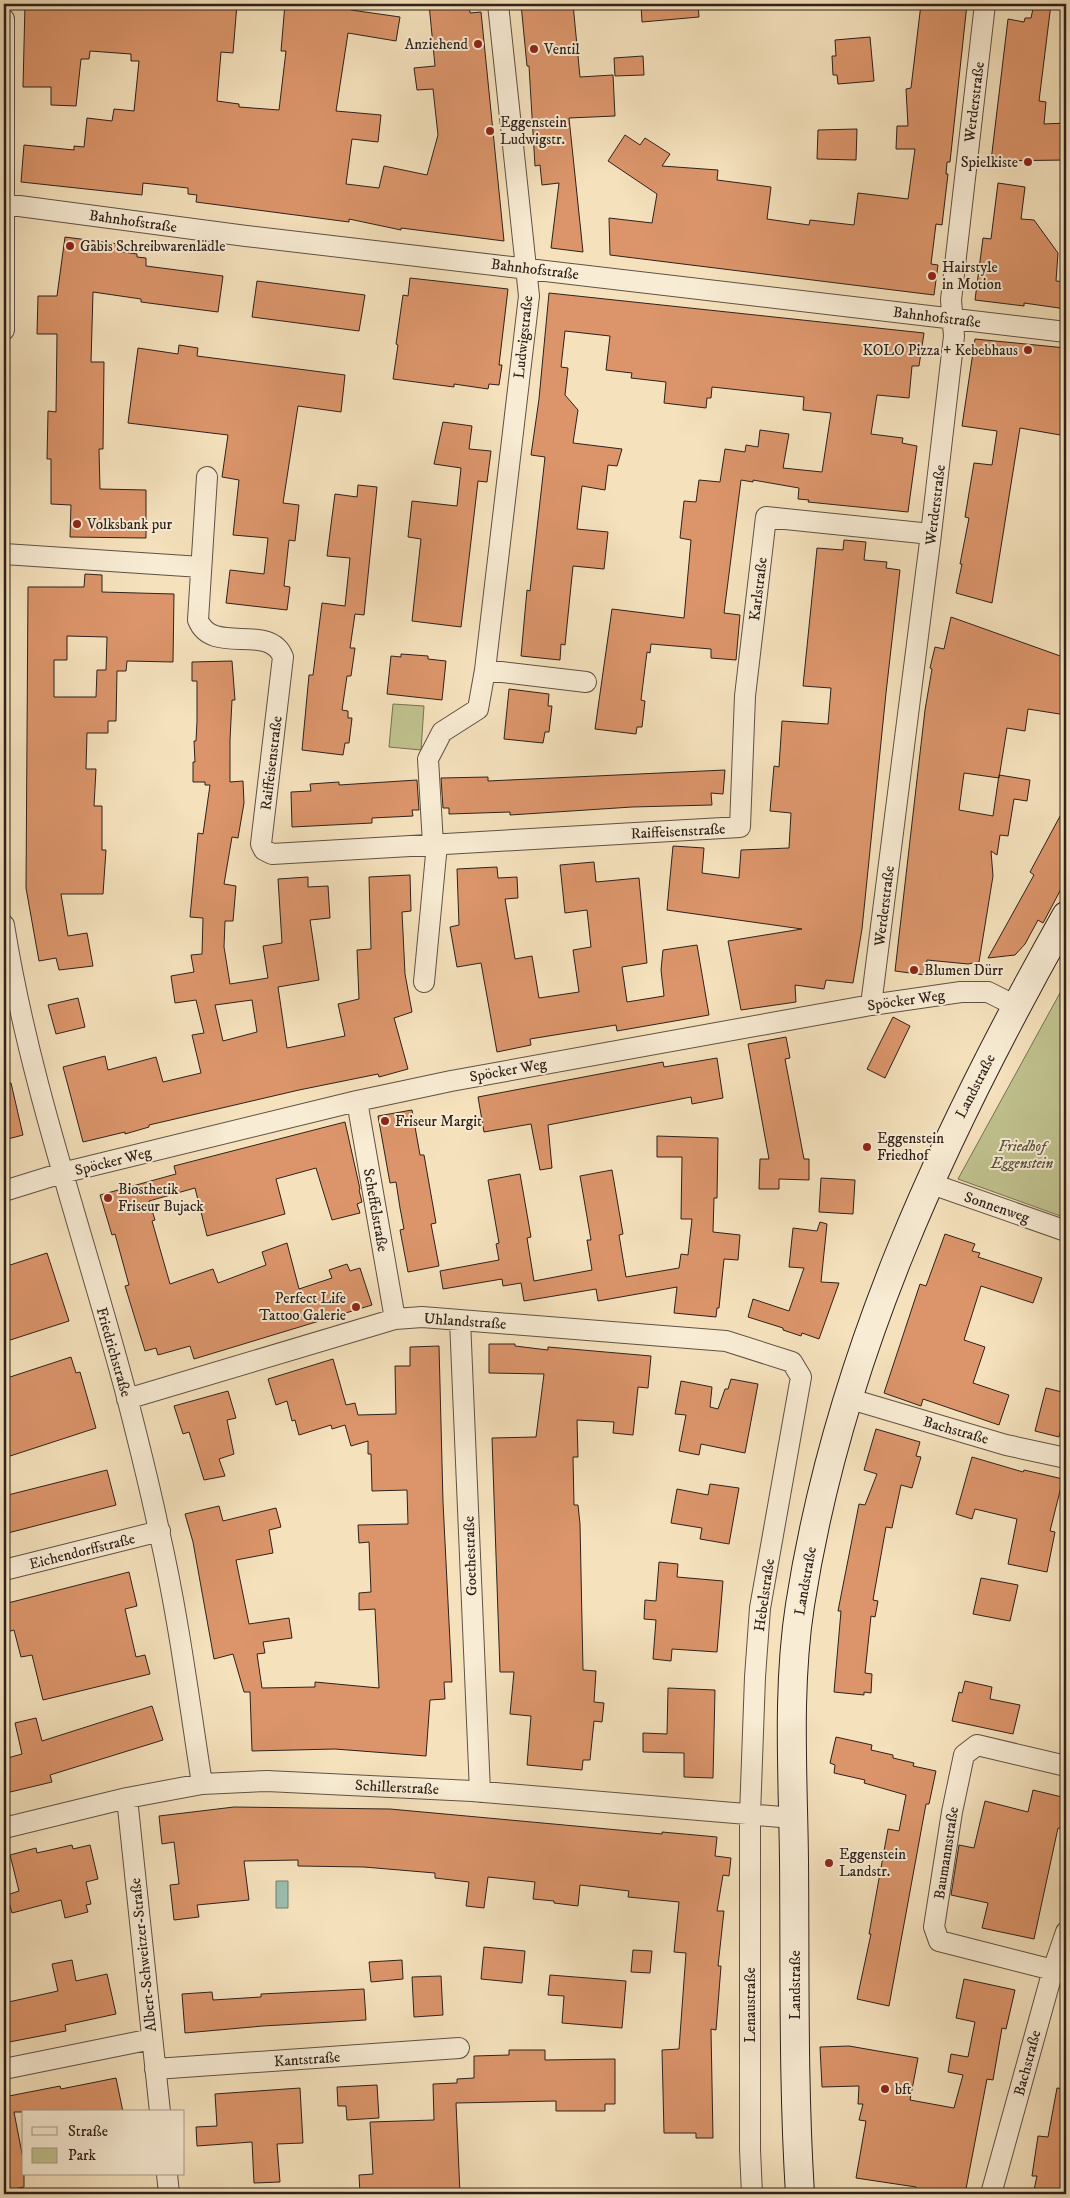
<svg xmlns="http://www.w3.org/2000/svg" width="1070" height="2198" font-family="'IM FELL DW Pica',serif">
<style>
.green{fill:#c0c28e;stroke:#777254}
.water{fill:#9cbeb0;stroke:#707f74}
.building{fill:#dc956b;stroke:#2e211b;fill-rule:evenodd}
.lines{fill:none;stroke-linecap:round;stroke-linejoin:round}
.street-casing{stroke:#605144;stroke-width:22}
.secondary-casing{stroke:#2e211b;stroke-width:30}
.street{stroke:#f8ecd4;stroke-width:20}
.secondary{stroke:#f8ecd4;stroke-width:28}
.poi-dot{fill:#8f2418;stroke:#f8ecd4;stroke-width:2}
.labels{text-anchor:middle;stroke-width:4;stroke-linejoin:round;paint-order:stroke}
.poi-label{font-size:15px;fill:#2e211b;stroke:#f8ecd4;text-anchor:start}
.street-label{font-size:15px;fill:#2e211b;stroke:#f8ecd4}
.park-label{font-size:15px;font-style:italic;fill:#5a513e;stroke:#f8ecd4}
</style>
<rect width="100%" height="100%" fill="#f5e2bd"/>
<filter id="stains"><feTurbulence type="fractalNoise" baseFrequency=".004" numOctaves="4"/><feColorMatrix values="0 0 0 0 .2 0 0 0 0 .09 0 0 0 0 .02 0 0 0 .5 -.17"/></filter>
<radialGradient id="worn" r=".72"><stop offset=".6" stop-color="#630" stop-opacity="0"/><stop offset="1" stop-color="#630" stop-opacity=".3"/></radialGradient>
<path class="green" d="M393,704L424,706L421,750L389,747Z
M1066,982V1218L958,1179Z"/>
<path class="water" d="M276,1881H288V1908H276Z"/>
<path class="building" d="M25,4H237L233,53L221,52L217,101L239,104V107L279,110L286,51H281L285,4H353L351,10L400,17L396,41L348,33L336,111L381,115L378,142L352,139L346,184L379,188L384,166L427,175L438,135L433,89L417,90L414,68L435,66L429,4H469L470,13L481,12L504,241L401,228V230L349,219V222L196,202L197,195L188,194V188L143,183L142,195L21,182L24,145L74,150V146L84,147L87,118L112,121L114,109L134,111L139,61H131V54L90,51L89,59H81L76,106L51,105V87H23Z
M521,4H573L580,77L613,75L615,116L569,118L583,252L551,248L559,183L542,185L540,165L535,166L529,66H527Z
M641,4H698L699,17L642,22Z
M921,4H967L950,162H947L946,174H948L942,225L936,224L931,264L938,265L934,295L610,255L609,218L652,223L657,194L608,161L625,135L640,145L645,138L670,154L662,166L718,170L717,180L771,187L767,219L809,225L810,220L854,225L858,193L908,199L915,149H896L897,126H908L906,89L911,88Z
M1034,4H1051L1039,101L1046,102L1044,124L1066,123V160L991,161L1008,19L1024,22L1025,18H1031Z
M870,37L874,81L838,84L837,75H833L832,56H836L835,40Z
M643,56L644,75L615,76L614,58Z
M857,129L856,160L817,159L818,130Z
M998,183L1025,187L1021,219L1034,220L1058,253L1056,281L1066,282V309L1024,303V306L975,300L983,238L991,239Z
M65,237L118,244L117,251L137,254V257L146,258V266L223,276L218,312L141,302V299L93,292L91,362H104L103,449H99L100,489L146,490V538L70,537L71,505L51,504V459H47L48,411L56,412L57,334H37L38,296H57Z
M410,278L508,289L499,365H502L499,385L489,384L488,389L454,384V387L393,379L398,345L396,344L403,295L408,296Z
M257,281L365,295L359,331L252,317Z
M549,293L924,333L919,366H912L909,398L877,395L871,434L903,438L902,443L917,446L908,512L808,502L809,500L798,499L799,488L753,480V482L741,480L724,613L740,615L736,660L711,658V649L651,644L650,653L647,652L641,700L645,701L642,727H637L636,734L595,729L612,609L684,618L691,540L680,538L684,501L696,502L699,480L720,482L725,449L745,452L746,445L758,447L760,430L789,434L783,468L822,472L831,413L803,410L804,397L712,387L711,398H707L706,408L664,403L666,382L631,378L632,373L606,370L610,336L565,331L561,367L568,368L565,395L578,410L573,443L622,449L617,466L608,465L605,490L582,486L577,529L608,532L604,569L573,566L565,645L561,644L560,660L521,656L527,590L530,591L545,457L531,455L539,399Z
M975,339L1066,348V436L1020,428L992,603L956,593L962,564H960L969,518L965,517L974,463L992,465L997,431L962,426Z
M179,345L198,348L197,356L345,375L341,412L298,406L283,503L299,505L295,541L289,540L284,586L290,587L287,610L226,603L230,570L264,574L268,538L233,535L239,480L222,477L228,435L128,423L138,348L178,354Z
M443,422L472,426L469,449L491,451L487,482L478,481L461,627L412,621L421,539L408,537L412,501L457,506L461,468L434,464Z
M358,485L377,487L364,615L355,614L350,648H355L351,676H347L342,710L348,711V718H352L349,743H345L343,755L302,750L309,675H313L322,603L345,606L350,558L327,556L335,494L357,497Z
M844,540L866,542L864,560L887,562L886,568L900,570L886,693L862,929L853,983L826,980L824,989L795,985L796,1002L741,1010L728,941L802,929L667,910L673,846L704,848L702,873L739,878L741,850L789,848L791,813L770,811L774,766L779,767L782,721L828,724L831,688L803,686L817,548L843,550Z
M85,574L102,575V592L174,594L173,662L127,661L126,671H117L116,721H108V733H87L86,769H96L94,806H102V850H106L103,894H61L68,936L87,933L93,966L59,970L56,958L39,961L26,888L28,587H84ZM67,636L107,637L106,670H97L96,697H54V660H67Z
M951,617L1066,658V715L1028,709L1025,731L1007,728L999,778L964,773L959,810L993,816L999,775L1030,780L1027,801L1014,799L1008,836L1000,835L997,855L991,851L993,876L979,962L968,964L927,960L925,975L895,971L925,710L932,669L930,668L935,647L944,649Z
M401,654L428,656V659L446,661L442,700L387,694L391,656L401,657Z
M232,661L235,700H232L230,740V782L243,781L244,803L238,838L232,837L224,884L236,886L233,921H225L224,947L230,984L268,978L263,946L282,943L278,879L308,877V887L328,886L330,918L310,920L319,980L278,987L287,1048L345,1036L338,1004L359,999L357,950L371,949L369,877L410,875L411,911L402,912L405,974L412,1012L394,1018L408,1069L379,1077L378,1074L299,1090L149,1125V1127L125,1134V1132L83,1142L63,1067L105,1056L108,1070L156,1057L163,1082L201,1073L192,1035L204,1033L196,1000L175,1003L171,976L194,972L191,955L202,954L203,918L190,917L198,833L203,834L210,785H205V782H193V762H195L194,741H196L197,721V681H192V662ZM252,1000L257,1032L223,1041L215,1005Z
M509,689L549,694L548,706H552L549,732H545L543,743L504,739Z
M725,770L723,794L711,793L712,805L632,807L510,815V812L449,814V808H443L441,778L488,777V781Z
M417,780L419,810H412L413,816L372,818V823L292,827L291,792L311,791L310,784L339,782V785Z
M1066,805V892L1061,889L1043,923L1038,920L1025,944L1015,955L988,958L1034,875L1030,872Z
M594,862L596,882L639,878L647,963L622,967L627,1002L664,996L661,970L663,950L697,945L709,1015L617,1031L616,1025L530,1039L531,1045L497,1052L481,963L457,967L450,927L459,925L457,869L497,867L498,878L517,877L518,898L505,899L515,959L532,956L539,998L579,992L573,950L591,947L587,910L565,913L560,865Z
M78,998L85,1027L56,1034L48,1005Z
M893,1017L910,1026L885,1078L867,1069Z
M786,1037L790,1058L785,1059L804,1159H809V1180L779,1179V1189H759L760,1159H769L748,1044Z
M717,1058L723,1098L692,1104L691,1097L548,1125L552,1168L540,1170L531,1124L484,1132L478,1097L663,1062L664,1067Z
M11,1083L23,1135L4,1140V1084Z
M412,1110L420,1155H424L436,1223L431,1224L439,1266L408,1272L400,1230L404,1229L400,1208L396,1182L390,1183L378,1116Z
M345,1122L360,1189L359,1190L362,1202L357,1204L360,1213L332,1220L316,1168L276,1179L285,1214L207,1236L195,1188L149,1201L155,1220L152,1221L170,1284L213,1269L218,1283L266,1265L262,1252L287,1243L299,1289L332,1278L329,1270L347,1264L350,1271L360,1268L372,1305L194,1359L190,1346L158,1355L156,1348L145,1351L125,1286L129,1285L115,1234L112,1235L100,1195L176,1174L174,1166Z
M657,1136L718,1138L717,1198H714L713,1232L740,1235L738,1260L724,1259L719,1308H717L716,1317L674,1313L677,1287L598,1301L596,1289L524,1301L521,1283L503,1286L502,1279L443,1289L440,1271L499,1260L496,1244L499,1243L488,1180L520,1174L531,1237L527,1238L534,1281L592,1270L587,1240H591L580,1176L612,1170L623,1234L619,1235L626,1277L679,1268L681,1254L688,1255L692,1219H681L682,1157H657Z
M821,1178L855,1180L853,1214L819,1212Z
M820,1222L827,1224L821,1282L839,1283L819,1339L802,1333L801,1336L783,1330V1328L748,1317L753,1299L789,1311L804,1268L789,1267L793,1228L817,1231Z
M945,1234L975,1244L972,1251L980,1253L978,1257L1042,1278L1033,1303L981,1286L964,1340L985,1347L973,1383L1009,1395L999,1425L923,1399L921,1406L884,1393L920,1284L926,1286Z
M47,1253L69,1321L4,1342V1267Z
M489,1344H515V1346L548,1350V1347L651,1356L648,1388L638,1387L633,1435L613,1433L614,1422L577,1420L578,1457H573L574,1505H578L580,1524L583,1670L596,1671L594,1702L604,1703L602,1722L594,1721L590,1760H583L582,1770L527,1765L531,1716L510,1714L514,1672H500L492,1438L536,1437L544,1374L489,1373Z
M439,1346L443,1502L452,1682H444L445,1699L430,1700L426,1756L335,1749L252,1751L250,1692H244L233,1654L214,1659L193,1542L185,1514L219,1506L223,1521L276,1508L281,1527L269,1530L273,1553L236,1560L249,1624L289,1618L292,1638L263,1642L265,1653L257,1654L262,1688L315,1687V1682L379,1688L375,1609L359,1610V1593L371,1592L369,1542L359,1543L358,1525L408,1524L407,1490L372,1491L371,1454H368V1441L351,1446L345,1425L332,1429L331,1425L299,1435L295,1420L292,1421L287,1401L276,1405L268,1379L333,1359L346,1405L355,1403L358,1415L396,1414L395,1366H410V1347Z
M71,1357L76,1373L80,1372L96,1428L4,1458V1379Z
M731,1379L758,1384L745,1453L701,1444L699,1455L679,1451L686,1415L675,1414L681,1381L712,1387L710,1407L718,1409L725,1389H728Z
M1046,1388L1066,1393V1408L1059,1437L1035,1431Z
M228,1391L236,1418L227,1420L234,1454L219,1459L225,1476L204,1480L189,1432L183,1434L174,1406Z
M876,1429L920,1442L916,1456L921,1457L912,1488L901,1485L892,1528L886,1527L873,1600L878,1601L875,1617L871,1616L865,1673L872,1674L871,1693L864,1692V1695L834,1692L841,1611H838L859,1504L865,1505L877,1474L864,1470Z
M972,1457L1023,1472L1024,1470L1063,1479L1050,1531L1055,1532L1047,1572L1008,1564L1017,1519L975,1509L972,1519L956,1514Z
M107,1470L116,1505L4,1534V1496Z
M710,1484L739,1488L729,1544L700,1539L702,1528L671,1523L677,1489L708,1495Z
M659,1562L678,1564L677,1577L723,1581L717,1652L672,1649L671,1661L653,1659L656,1620L644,1619L645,1600L656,1601Z
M129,1572L137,1606L125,1609L136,1657L145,1655L150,1674L43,1700L32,1655L21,1657L14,1630L4,1633V1604Z
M981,1578L1018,1585L1010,1621L973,1614Z
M965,1681L992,1687L990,1699L1020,1705L1013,1734L952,1721L959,1692L962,1693Z
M668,1688L715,1690L713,1778L684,1777V1753L643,1752V1733L667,1734Z
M152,1706L163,1740L50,1775L52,1782L6,1793L4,1782V1759L22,1754L15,1723L36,1718L42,1741Z
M836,1737L872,1745L871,1750L893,1755V1758L914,1763L913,1766L936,1771L929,1804H926L889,2006L857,1999L871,1934H869L888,1829L899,1831L906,1795L864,1783L865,1780L834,1773L835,1765L830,1763Z
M1033,1790L1066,1798V1829L1058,1828L1034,1939L982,1928L988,1903L951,1895L959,1845L974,1848L985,1801L1028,1812Z
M234,1807L390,1809L662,1834V1832L717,1837L715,1856L731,1858L729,1876L723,1875L717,1911H724L718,1966H721L716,2030L711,2029L713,2138H696V2133H664L662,2050L679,2049L686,1953L674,1952L679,1902L628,1897L629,1891L580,1885L578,1906L554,1903V1901L533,1899L535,1882L488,1877L484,1908L466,1906L469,1882L435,1878V1873L364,1867L298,1866V1860L244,1861L249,1900L197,1905L199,1917L174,1920L170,1885L179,1884L174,1842L162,1844L159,1816Z
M72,1845L73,1849L90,1845L98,1879L86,1882L91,1904L86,1905L88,1912L65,1918L61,1900L12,1913L7,1895L19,1891L10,1855L36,1848L37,1853Z
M484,1947L525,1951L522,1983L481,1979Z
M633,1950L652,1951L650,1973L631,1972Z
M72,1960L76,1981L107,1974L116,2014L65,2025L66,2031L4,2043V2003L58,1991L52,1964Z
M402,1960L403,1979L371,1982L369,1962Z
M550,1975L626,1981L622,2028L562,2023L564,1996L548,1995Z
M441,1976L443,2015L414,2017L412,1977Z
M964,1979L1015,1990L1006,2029L1002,2028L993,2080L987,2079L965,2194H940L916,2190V2187L856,2178L866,2121L859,2120L863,2104H858L859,2086L822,2087L820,2047L849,2046L918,2058L910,2100L954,2108L963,2075L948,2072L951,2054L968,2057L975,2022L956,2018Z
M364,1989L366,2020L263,2026L185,2033L182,1994L212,1992L213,2000L261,1997V1994Z
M509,2050H545V2060L615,2059V2104H605V2111H556V2101L456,2103L460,2194H360L359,2175L373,2174L370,2122L434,2120L433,2084L457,2083V2079L474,2078V2056L509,2055Z
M116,2078L123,2112H14L24,2164V2187L8,2190L4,2168V2097L60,2086L61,2089Z
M377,2085L379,2118L347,2120L346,2106H338L337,2087Z
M300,2088L303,2143L277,2144L280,2182L254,2183L252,2142L197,2146L196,2127L217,2126L215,2094Z
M1057,2088L1066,2089V2194L1034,2190L1037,2176H1032L1038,2136L1048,2137Z"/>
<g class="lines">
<g class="street-casing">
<path id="street" d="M4,19V330
M4,204L246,236L1066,332
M207,477L198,620C212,656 269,622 283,657L261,844L264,850L272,854L740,827L745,696L766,517L931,534
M4,554L201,567
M485,670L586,682
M433,844L428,759L442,732L478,709L485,670L529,296L498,4
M4,925C30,1088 87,1243 128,1401C139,1444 150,1487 159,1531C178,1614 189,1700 202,1784
M424,982L437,844
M871,1005L931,534L954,336L951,300L985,4
M357,1101L395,1319
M929,1183L1066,1231
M4,1191L62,1173L357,1101L451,1081L871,1005L961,992H988L1016,1006
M460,1320L480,1792
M847,1398L1006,1445L1066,1458
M127,1399L395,1319L422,1317L726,1341L792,1362L801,1377L760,1608L755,1677L750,1815V2150L752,2194
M4,1570L160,1531
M127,1798L160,2112
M4,1828L127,1798L202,1784L267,1781L472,1791L793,1818
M1053,1970L939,1941L934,1927L952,1812L964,1755L977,1745L1066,1766
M4,2069L152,2039
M155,2069L459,2048
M167,2174L169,2194
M991,2194L1053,1970L1066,1932"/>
</g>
<g class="secondary-casing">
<path id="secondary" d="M800,2194C793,2083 795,1971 794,1860C793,1775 787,1689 800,1605C839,1355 943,1135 1066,916"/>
</g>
<use href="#street" class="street"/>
<use href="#secondary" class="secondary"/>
</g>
<g class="poi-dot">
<circle cx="478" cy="44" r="5"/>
<circle cx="534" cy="49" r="5"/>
<circle cx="490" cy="131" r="5"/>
<circle cx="1028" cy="162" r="5"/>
<circle cx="70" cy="246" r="5"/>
<circle cx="932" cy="276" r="5"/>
<circle cx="1028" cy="350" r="5"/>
<circle cx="77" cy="524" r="5"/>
<circle cx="914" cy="970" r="5"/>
<circle cx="385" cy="1121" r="5"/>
<circle cx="867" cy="1147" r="5"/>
<circle cx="108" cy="1198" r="5"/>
<circle cx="356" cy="1307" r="5"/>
<circle cx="829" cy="1863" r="5"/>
<circle cx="885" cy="2089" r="5"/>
</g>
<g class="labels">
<g class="poi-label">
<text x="468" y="49" text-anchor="end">Anziehend</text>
<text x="544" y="54">Ventil</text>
<text x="500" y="127">Eggenstein<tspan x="500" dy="17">Ludwigstr.</tspan></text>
<text x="1018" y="167" text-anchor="end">Spielkiste</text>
<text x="80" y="251">Gabis Schreibwarenlädle</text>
<text x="942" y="272">Hairstyle<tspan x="942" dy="17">in Motion</tspan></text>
<text x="1018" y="355" text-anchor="end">KOLO Pizza + Kebebhaus</text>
<text x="87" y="529">Volksbank pur</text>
<text x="924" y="975">Blumen Dürr</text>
<text x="395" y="1126">Friseur Margit</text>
<text x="877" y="1143">Eggenstein<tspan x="877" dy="17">Friedhof</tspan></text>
<text x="118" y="1194">Biosthetik<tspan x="118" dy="17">Friseur Bujack</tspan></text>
<text x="346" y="1303" text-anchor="end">Perfect Life<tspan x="346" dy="17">Tattoo Galerie</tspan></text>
<text x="839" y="1859">Eggenstein<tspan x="839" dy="17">Landstr.</tspan></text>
<text x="895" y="2094">bft</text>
</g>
<g class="street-label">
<text transform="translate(974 102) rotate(-83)" y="5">Werderstraße</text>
<text transform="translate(133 221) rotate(8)" y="5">Bahnhofstraße</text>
<text transform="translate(535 269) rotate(7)" y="5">Bahnhofstraße</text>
<text transform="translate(937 317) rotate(7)" y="5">Bahnhofstraße</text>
<text transform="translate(523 337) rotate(-84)" y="5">Ludwigstraße</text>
<text transform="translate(935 505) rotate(-83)" y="5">Werderstraße</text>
<text transform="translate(758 589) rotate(-83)" y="5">Karlstraße</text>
<text transform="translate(271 763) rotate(-83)" y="5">Raiffeisenstraße</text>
<text transform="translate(678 831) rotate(-3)" y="5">Raiffeisenstraße</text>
<text transform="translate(884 906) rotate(-83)" y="5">Werderstraße</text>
<text transform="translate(906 1000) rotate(-8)" y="5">Spöcker Weg</text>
<text transform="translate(508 1070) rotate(-10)" y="5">Spöcker Weg</text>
<text transform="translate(975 1086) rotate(-63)" y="5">Landstraße</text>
<text transform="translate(113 1161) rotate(-14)" y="5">Spöcker Weg</text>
<text transform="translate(997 1207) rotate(19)" y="5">Sonnenweg</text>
<text transform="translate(376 1210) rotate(80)" y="5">Scheffelstraße</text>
<text transform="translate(465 1321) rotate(4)" y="5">Uhlandstraße</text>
<text transform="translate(114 1352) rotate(74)" y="5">Friedrichstraße</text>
<text transform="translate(956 1430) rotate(16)" y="5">Bachstraße</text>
<text transform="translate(82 1551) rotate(-14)" y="5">Eichendorffstraße</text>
<text transform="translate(470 1556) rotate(-92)" y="5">Goethestraße</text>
<text transform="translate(805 1581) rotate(-80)" y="5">Landstraße</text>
<text transform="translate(764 1595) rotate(-82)" y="5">Hebelstraße</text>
<text transform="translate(397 1787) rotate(3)" y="5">Schillerstraße</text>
<text transform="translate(946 1853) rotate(-81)" y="5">Baumannstraße</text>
<text transform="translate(143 1955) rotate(-96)" y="5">Albert-Schweitzer-Straße</text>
<text transform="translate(795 1985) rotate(-90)" y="5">Landstraße</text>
<text transform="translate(750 2005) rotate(-90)" y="5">Lenaustraße</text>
<text transform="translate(307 2059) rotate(-4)" y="5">Kantstraße</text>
<text transform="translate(1027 2063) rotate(-75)" y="5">Bachstraße</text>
</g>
<g class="park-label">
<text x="1022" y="1151">Friedhof<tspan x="1022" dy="17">Eggenstein</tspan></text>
</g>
</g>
<rect width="1070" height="2198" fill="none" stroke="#f5e2bd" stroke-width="20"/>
<rect x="5" y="5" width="1060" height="2188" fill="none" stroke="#2e211b" stroke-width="2.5"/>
<rect x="10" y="10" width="1050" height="2178" fill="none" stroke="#2e211b"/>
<rect x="22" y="2110" width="162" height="65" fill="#f8ecd4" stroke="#a79b8a"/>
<rect x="32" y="2127" width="25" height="8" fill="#f8ecd4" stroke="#a79b8a"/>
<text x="68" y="2136" font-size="15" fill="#2e211b">Straße</text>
<rect x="32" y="2148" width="25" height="15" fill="#c0c28e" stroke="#a79b8a"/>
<text x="68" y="2160" font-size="15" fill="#2e211b">Park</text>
<rect width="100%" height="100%" filter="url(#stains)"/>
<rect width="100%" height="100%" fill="url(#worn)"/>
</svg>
